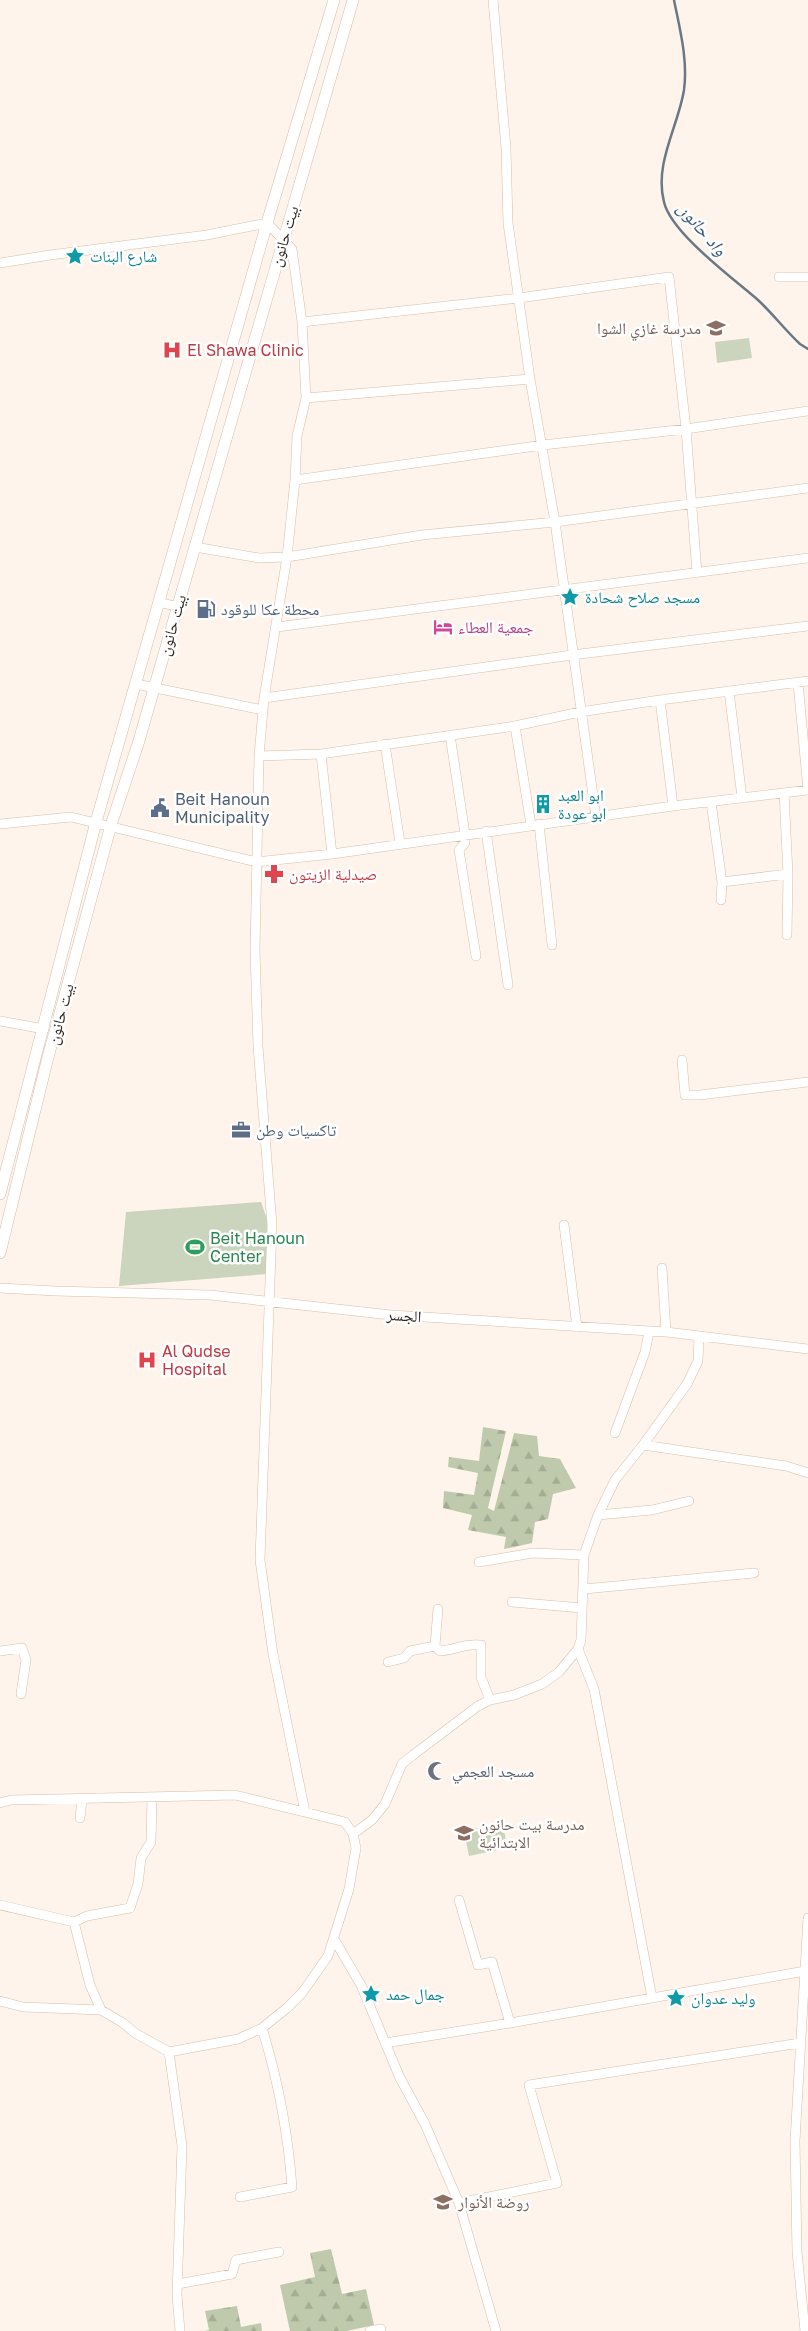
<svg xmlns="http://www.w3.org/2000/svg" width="808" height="2331" font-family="'Golos Text','Noto Naskh Arabic',sans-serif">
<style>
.forest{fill:url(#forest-firs)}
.pitch{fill:#cbd4bc}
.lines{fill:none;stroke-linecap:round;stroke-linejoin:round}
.stream{stroke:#6a7886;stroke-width:2.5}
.minor-casing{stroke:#d5bea9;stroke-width:10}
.major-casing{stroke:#d5bea9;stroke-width:12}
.minor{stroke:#fff;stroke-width:9}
.major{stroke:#fff;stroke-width:11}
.labels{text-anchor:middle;stroke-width:5;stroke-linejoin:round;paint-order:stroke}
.street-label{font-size:16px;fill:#2f261e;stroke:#fff}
.culture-label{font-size:16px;fill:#0d838f;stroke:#fff;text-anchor:start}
.education-label{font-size:16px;fill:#785e54;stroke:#fff;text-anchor:start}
.health-label{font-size:16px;fill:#be3a42;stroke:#fff;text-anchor:start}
.service-label{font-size:16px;fill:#4e5e75;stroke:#fff;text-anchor:start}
.hotel-label{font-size:16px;fill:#b23c85;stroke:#fff;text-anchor:start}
.leisure-label{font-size:16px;fill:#27864d;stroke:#fff;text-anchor:start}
.worship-label{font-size:16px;fill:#5b616d;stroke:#fff;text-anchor:start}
.water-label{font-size:18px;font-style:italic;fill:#31587c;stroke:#fff}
</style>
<defs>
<pattern id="forest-firs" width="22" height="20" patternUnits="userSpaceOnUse" patternTransform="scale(1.25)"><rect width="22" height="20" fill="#becaab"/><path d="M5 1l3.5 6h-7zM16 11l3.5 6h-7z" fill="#a4ad93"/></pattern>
</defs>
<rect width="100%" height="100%" fill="#fef4eb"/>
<path class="forest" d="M483,1427L506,1431L488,1508L494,1511L514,1433L537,1436L539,1456L560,1459L576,1488L553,1494L548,1519L535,1522L532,1543L504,1549L506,1537L468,1530L472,1515L443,1508L444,1491L474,1495L478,1473L448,1467L449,1457L479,1461Z
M331,2249L342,2294L366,2289L374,2325L347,2331H290L280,2285L315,2277L310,2253Z
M237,2306L241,2327L261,2323L262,2331H204L209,2330L205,2311Z"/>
<path class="pitch" d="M749,338L752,358L717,363L715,342Z
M261,1202L267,1219V1274L119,1286L126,1212Z
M503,1823L507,1848L469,1856L464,1831Z"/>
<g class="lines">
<path class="stream" d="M674,0C680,30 688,60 684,90C678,127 654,164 664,202C671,233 734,279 758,300C773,314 785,330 800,344L808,349"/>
<g class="minor-casing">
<path id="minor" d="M493,0L506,148L508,223L530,379L555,522L596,817
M0,263L50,255L207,235L267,223L292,249L302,322L306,398L297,436L295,480L287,557L264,698L259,756L255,950L258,1046L272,1225L260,1560L273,1654L305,1812
M779,277H808
M302,322L519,298L669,277L686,429L697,573
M306,398L530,379
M295,480L543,445L686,429L808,411
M195,547L259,558L287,557L422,535L555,522L808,488
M159,602L178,607
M277,627L808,558
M798,683L808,790
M136,684L263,710
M729,691L742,798
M264,698L572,655L808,626
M660,700L673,806
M515,726L531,825
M450,735L465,834V843L459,850L476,956
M385,744L400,843
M321,754L332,854
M259,756L321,754L515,726L580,712L660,700L808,681
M784,793L788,874L787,935
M711,802L722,882L788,874
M0,824L71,817L256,862L332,854L673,806L808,790
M539,824L552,945
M486,831L508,985
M721,900L722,882
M0,1021L44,1029
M682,1060L685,1095H700L808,1082
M564,1225L577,1327
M662,1268L666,1332
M0,1288L55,1291L210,1295L391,1315L666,1332L808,1349
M615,1433L645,1352L649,1332
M643,1445L786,1466L808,1473
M598,1515L615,1480L643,1445L687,1384L698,1361L699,1337
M479,1562L533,1553L584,1555
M584,1589L754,1573
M512,1602L582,1608
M438,1609L435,1646L440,1651C458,1650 461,1643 481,1645V1677L490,1700
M578,1649L594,1689L652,1998
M0,1651L22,1648L26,1660L21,1694
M388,1662L404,1658L410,1651L435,1646
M0,1803L11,1800L235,1795L345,1822L353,1834
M80,1818L82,1800
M459,1900L478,1965L492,1962L510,2023
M0,1905L74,1922L90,1985L101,2010
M74,1922L87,1916L130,1908L138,1884L141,1858L151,1842L152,1798
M334,1939L361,1985L400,2078L425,2124L459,2203L496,2331
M0,2001L23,2007L101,2010L123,2023L135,2033L169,2052L238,2039L262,2028L287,2008L302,1993L328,1956L349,1889L356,1848L353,1834L372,1820L385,1804L402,1764L413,1755L478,1706L490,1700L514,1695L542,1684L559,1672L578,1649L581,1640L584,1555L598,1515L652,1510L689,1501
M385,2043L510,2023L805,1971L808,1973
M169,2052L182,2146L177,2295L180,2331
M240,2197L292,2187C288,2133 278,2080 262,2028
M459,2203L557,2183L529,2085L800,2043
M178,2284L232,2274L236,2260L279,2252
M370,2331L381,2329
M805,2331L797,2252L795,2141L808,1918"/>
</g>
<g class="major-casing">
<path id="major" d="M0,1194L96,822L267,223L334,0
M0,1253L47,1061L111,825L138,744L353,0"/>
</g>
<use href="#minor" class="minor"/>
<use href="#major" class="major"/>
</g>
<defs>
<g id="sight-bare" transform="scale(1.5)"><path d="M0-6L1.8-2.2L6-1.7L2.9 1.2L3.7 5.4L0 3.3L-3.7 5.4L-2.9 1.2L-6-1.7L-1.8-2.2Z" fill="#0f9aa8" stroke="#fff" stroke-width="2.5" paint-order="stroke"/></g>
<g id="school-bare" transform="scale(1.5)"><path d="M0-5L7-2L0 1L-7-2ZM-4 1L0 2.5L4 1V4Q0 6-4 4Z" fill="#8d6e63" stroke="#fff" stroke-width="2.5" paint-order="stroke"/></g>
<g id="hospital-bare" transform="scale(1.5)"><path d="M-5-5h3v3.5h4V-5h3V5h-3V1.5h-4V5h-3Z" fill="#e0444e" stroke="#fff" stroke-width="2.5" paint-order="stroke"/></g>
<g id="fuel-bare" transform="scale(1.5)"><path d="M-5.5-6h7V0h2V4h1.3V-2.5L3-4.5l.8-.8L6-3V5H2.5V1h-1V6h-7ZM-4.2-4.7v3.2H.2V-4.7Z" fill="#5c6f8a" stroke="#fff" stroke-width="2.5" paint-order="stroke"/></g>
<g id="hotel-bare" transform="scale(1.5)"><path d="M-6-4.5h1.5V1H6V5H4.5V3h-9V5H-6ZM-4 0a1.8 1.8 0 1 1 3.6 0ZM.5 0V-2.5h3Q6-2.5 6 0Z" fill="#d1479c" stroke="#fff" stroke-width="2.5" paint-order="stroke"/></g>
<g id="building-bare" transform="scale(1.5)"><path d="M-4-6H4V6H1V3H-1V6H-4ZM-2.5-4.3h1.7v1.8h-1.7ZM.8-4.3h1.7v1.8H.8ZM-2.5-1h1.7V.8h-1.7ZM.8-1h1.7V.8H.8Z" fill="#0f9aa8" stroke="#fff" stroke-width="2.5" paint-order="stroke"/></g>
<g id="civic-bare" transform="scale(1.5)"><path d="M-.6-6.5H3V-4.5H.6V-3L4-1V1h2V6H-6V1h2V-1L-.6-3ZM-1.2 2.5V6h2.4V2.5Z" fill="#5c6f8a" stroke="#fff" stroke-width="2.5" paint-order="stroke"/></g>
<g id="pharmacy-bare" transform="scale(1.5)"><path d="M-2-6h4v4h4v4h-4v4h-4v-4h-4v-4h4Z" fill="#e0444e" stroke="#fff" stroke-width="2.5" paint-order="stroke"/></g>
<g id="office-bare" transform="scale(1.5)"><path d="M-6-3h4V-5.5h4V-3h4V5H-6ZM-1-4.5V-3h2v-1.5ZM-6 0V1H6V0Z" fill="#5c6f8a" stroke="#fff" stroke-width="2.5" paint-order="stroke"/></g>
<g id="stadium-bare" transform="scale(1.5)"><path d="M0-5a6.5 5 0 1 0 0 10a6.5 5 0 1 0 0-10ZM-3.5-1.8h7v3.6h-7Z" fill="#2e9e5b" stroke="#fff" stroke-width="2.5" paint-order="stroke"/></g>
<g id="mosque-bare" transform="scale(1.5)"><path d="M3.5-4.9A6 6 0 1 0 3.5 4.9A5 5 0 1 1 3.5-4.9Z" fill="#6b7280" stroke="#fff" stroke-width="2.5" paint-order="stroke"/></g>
</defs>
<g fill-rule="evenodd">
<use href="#sight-bare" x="75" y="256"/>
<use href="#school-bare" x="716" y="328"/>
<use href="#hospital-bare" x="172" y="350"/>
<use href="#sight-bare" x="570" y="597"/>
<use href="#fuel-bare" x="206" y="609"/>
<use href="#hotel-bare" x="443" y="627"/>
<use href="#building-bare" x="543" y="804"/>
<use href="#civic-bare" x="160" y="808"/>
<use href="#pharmacy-bare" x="274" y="874"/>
<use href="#office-bare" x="241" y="1130"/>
<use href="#stadium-bare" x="195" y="1247"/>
<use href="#hospital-bare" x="147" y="1360"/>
<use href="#mosque-bare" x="437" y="1771"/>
<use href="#school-bare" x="464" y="1833"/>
<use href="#sight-bare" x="371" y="1994"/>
<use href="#sight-bare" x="676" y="1998"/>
<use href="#school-bare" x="443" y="2202"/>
</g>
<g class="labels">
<g class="street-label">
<text transform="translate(284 236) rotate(-73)" y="6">بيت حانون</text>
<text transform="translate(172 625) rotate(-74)" y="6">بيت حانون</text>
<text transform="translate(60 1014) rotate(-75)" y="6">بيت حانون</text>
<text transform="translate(404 1315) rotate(4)" y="6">الجسر</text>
</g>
<g class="culture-label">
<text x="90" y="262">شارع البنات</text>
<text x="585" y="603">مسجد صلاح شحادة</text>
<text x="558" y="801">ابو العبد<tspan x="558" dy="18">ابو عودة</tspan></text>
<text x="386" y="2000">جمال حمد</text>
<text x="691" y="2004">وليد عدوان</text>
</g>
<g class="education-label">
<text x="701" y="334" text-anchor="end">مدرسة غازي الشوا</text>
<text x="479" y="1830">مدرسة بيت حانون<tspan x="479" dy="18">الابتدائية</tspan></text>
<text x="458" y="2208">روضة الأنوار</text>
</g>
<g class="health-label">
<text x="187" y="356">El Shawa Clinic</text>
<text x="289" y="880">صيدلية الزيتون</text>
<text x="162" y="1357">Al Qudse<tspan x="162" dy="18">Hospital</tspan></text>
</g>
<g class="service-label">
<text x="221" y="615">محطة عكا للوقود</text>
<text x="175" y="805">Beit Hanoun<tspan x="175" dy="18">Municipality</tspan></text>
<text x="256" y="1136">تاكسيات وطن</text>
</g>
<g class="hotel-label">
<text x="458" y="633">جمعية العطاء</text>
</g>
<g class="leisure-label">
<text x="210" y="1244">Beit Hanoun<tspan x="210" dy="18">Center</tspan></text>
</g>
<g class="worship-label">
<text x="452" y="1777">مسجد العجمي</text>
</g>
<g class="water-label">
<text transform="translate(702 229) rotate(49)" y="6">واد حانون</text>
</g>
</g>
</svg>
